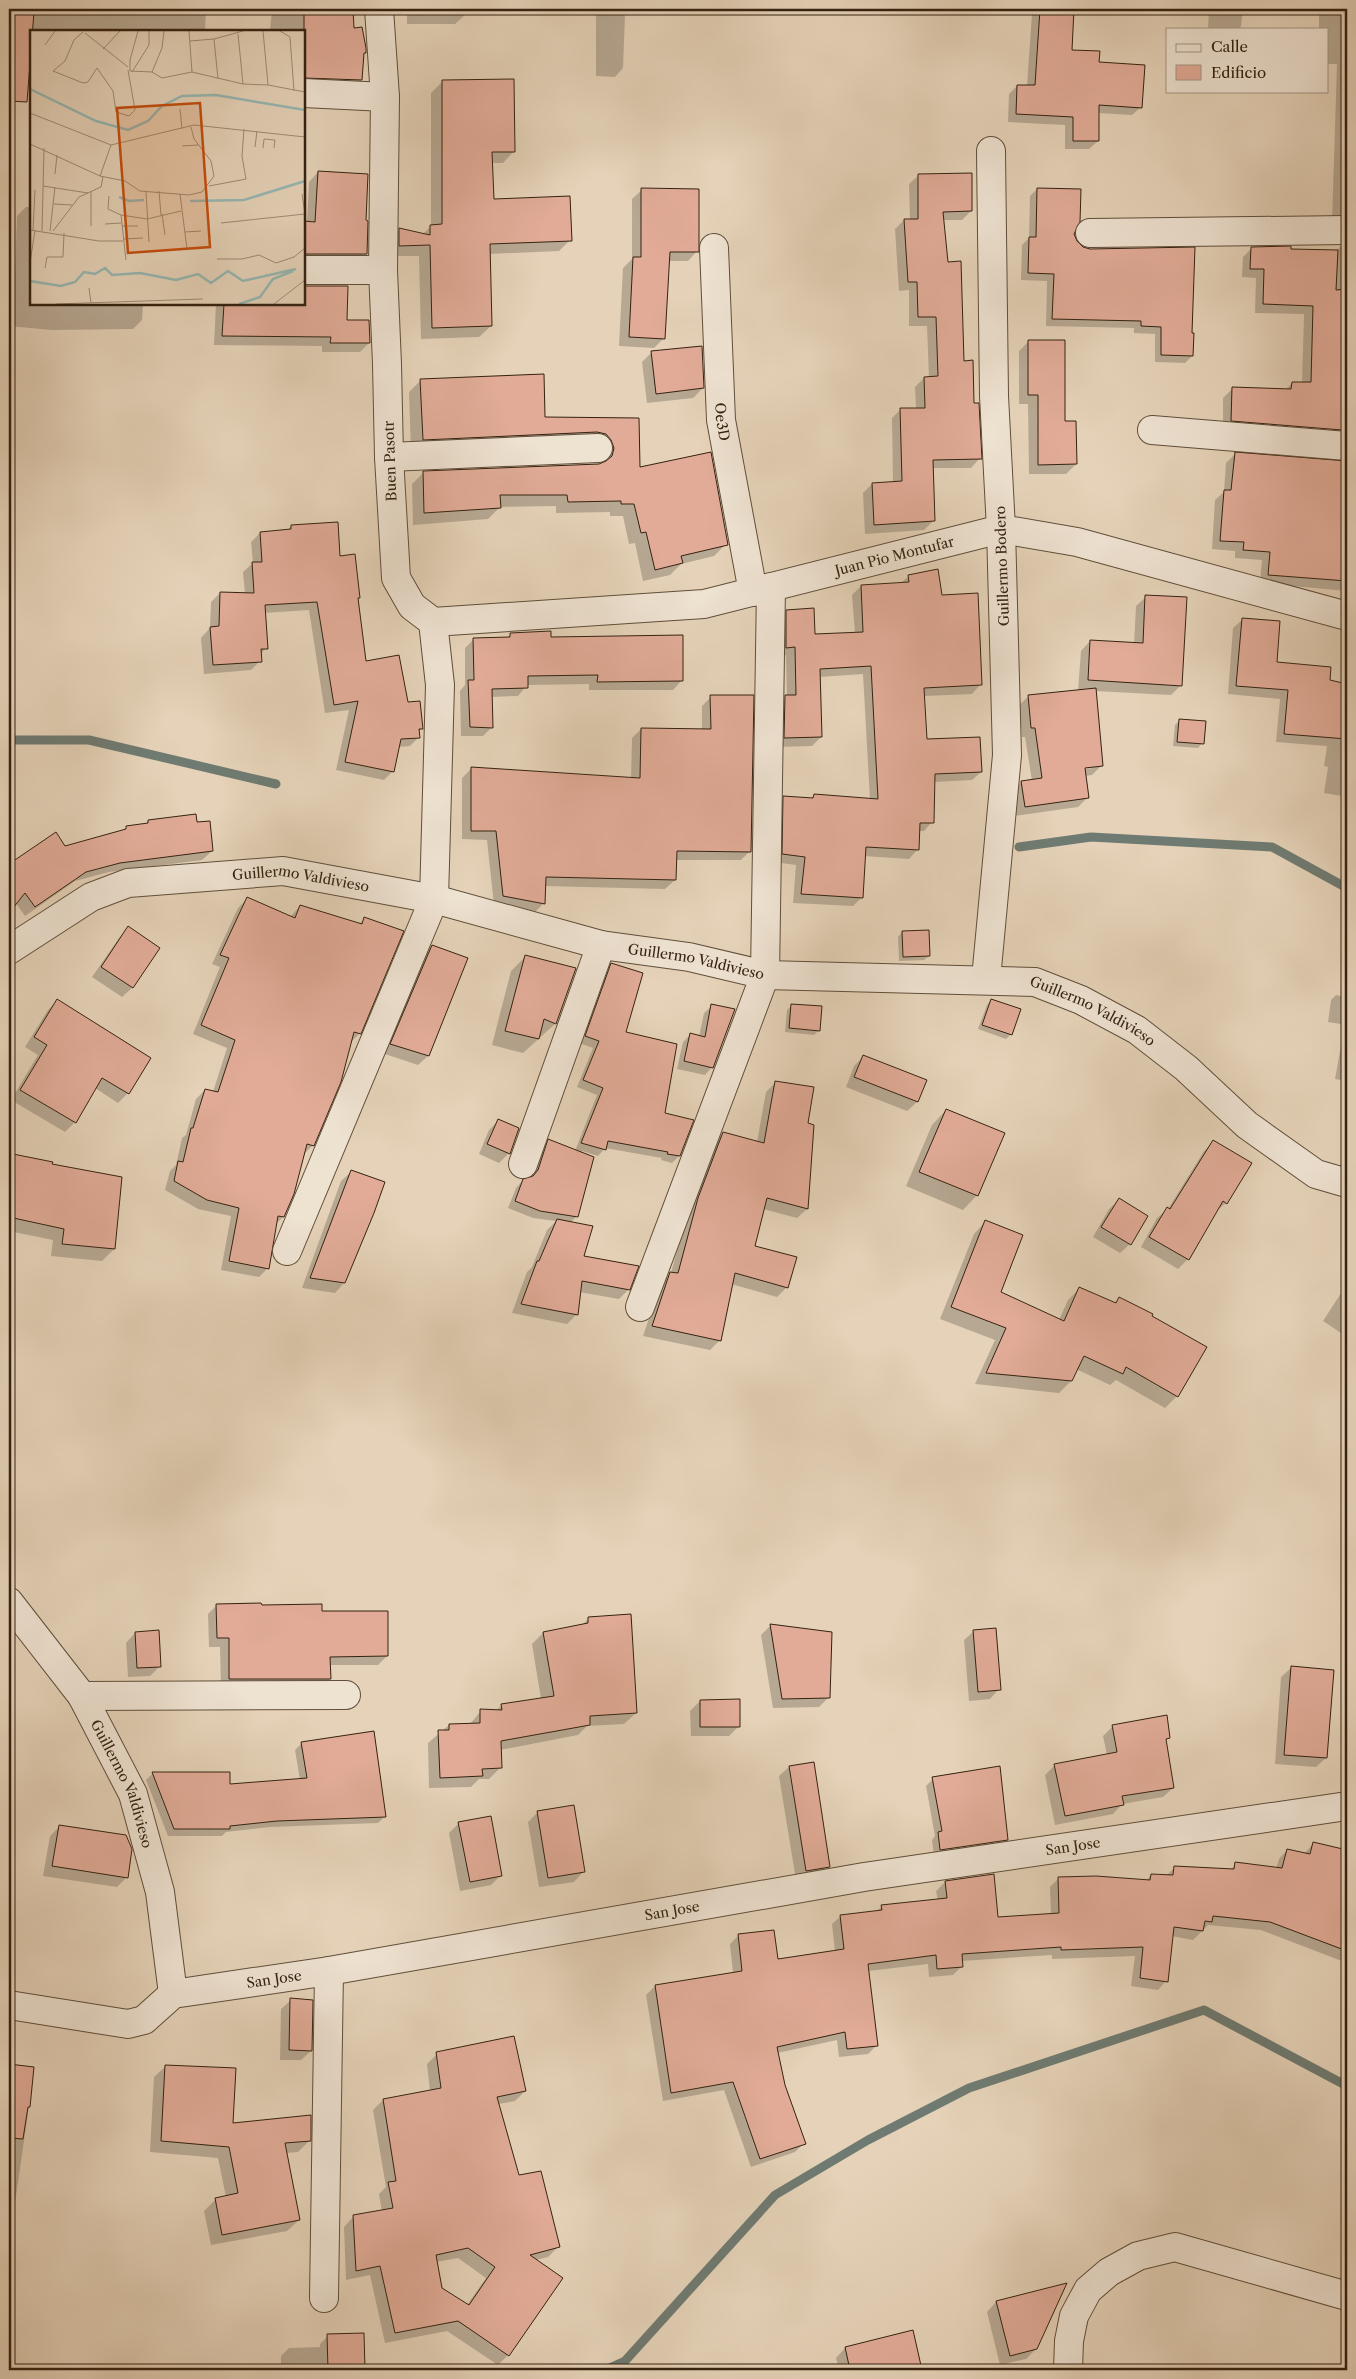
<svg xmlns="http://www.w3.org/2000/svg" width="1356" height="2379" font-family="'Libre Caslon Text',serif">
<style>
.shadow{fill:#0003;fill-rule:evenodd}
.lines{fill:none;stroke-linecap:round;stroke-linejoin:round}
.stream{stroke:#6f7b72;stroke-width:9}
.building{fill:#e1ab97;stroke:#342210;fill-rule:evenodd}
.minor-casing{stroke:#604e3a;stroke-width:30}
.minor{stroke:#eee2d1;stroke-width:28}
.labels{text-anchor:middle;stroke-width:4;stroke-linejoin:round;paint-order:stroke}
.street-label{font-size:14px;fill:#342210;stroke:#eee2d1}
.inset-river{fill:none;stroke:#96b7b3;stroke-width:2.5}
.inset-road{fill:none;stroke:#9e8c75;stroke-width:1}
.view{fill:#c44e0d;fill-opacity:0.15;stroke:#c44e0d;stroke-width:2.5}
.inset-edge{fill:none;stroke:#342210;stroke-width:2.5}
</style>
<rect width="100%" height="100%" fill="#e5d2b8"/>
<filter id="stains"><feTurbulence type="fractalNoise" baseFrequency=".004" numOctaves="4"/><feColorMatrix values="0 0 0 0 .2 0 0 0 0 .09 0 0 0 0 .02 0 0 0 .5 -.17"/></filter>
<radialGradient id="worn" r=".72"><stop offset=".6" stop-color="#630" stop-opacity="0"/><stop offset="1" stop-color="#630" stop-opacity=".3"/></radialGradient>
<path class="shadow" d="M36,9H206L205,30L210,31H31V71L29,70L19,83L9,82V11L32,13Z
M272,9H351L353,30L365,52L362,55L361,80L349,92L304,90V31H270Z
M407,9H465V15L455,24H407Z
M585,9H632L625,14L623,68L615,77L596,76V13L585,12Z
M1037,9H1073L1070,51L1098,64L1141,107L1132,115L1098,113V141L1089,149H1065V125L1008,122L1009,94L1017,86H1027L1032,13Z
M1209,9H1243L1241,26L1239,29H1208Z
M1319,9H1347V227L1332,223L1337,64H1327V29H1319Z
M443,81L514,151L503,163H491L493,200L570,240L559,251L489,254L491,326L479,337L421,339L419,256H388V241L400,229L422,235L431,226V93Z
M318,172L364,221L366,254L357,263H304V221H307L309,182Z
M919,175L971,211L962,220H943L947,263L962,362L973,404L980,458L971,468H932L933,521L924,530L865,534L863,493L872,484L893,483L892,418L901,409H916L915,387L924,378H929L927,326H909V290L899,291L895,229L904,220H910L909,184Z
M1037,189L1073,234L1076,242L1082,248L1090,250L1190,334L1192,356L1185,363L1155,362V334L1134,333V328L1046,326L1047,281L1021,280L1022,245L1029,238L1030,196Z
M642,190L697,251L688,261H668L664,338L654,348L619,346L623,268L632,259V199Z
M26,207H31V304H143L142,320L133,329L52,330L9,326V273L15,274L17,216Z
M1347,246L1344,381L1347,382V416L1342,418L1341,429L1332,438L1223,429V398L1232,389L1285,390L1292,383H1302L1304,314L1255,313L1256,278L1242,277L1243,257L1252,248L1335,251L1340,247Z
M304,287H347L346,321L369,343L360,352H322V346L214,345L216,304H304Z
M1029,341L1064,423L1076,464L1066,474H1029L1028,404H1019V351Z
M652,352L703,388L693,398L647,403L642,362Z
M421,380L544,419H637L638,469L726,544L714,556L681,564L670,575L643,581L635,543L629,544L623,516H610V512L556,513V506L500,507L488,519L413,525L412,484L424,472L601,464L602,460L411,451L409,392Z
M1235,454L1347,462V611V591L1260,583L1262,560L1235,558V551L1212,549L1215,500L1224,492L1226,463Z
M291,526L339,557L359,598L357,600L365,662L407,703L422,728L418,732L419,737L410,746L398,747L393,771L384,780L336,770L349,710L325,713L309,610L264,613L266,648L260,655V661L251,670L204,674L201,638L210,628L211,602L220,593L245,594L243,572L253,563L251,542L260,533L287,531Z
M909,576L941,596L980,685L972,694L924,696L926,741L981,772L972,780L934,782L932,822L924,831H918L917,850L909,859L864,856L862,897L853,906L793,903L796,865L774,862L775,806L784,797L810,799L814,796L870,800L863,674L819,677L821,737L812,746L776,747L777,706L787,697L786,655L777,656L778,620L787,611L814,635L855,633L852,595L861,586L901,583Z
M1146,597L1181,685L1171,695L1095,691L1102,765L1092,775L1085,776L1088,797L1078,807L1015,816L1012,792L1021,782L1032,781L1025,737H1022L1019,705L1029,696L1078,691L1081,651L1090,641L1134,644L1136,606ZM1093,766V768L1079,770Z
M1242,620L1276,663L1347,685V797L1324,793L1328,767L1324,766L1327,746L1276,742L1280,699L1228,694L1233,628Z
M511,634L550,639L682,680L673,690H589V684L527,685L518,696L491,697L492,727L483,736H461L460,691L465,685V648L474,639H506Z
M711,697L750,851L741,860H676L675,880L665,889L544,886V903L535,912L494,905L487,840L462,839V778L471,769L631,779L632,738L641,729L702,730V706Z
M1180,720L1202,743L1198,748L1173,746L1175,725Z
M148,821L196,824L212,851L202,860L109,872L75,881L25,916L15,902L9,911V867L13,863L123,831L127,827L145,825Z
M247,899L290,917L300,906L358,925L365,918L402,932L359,1034L350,1043L313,1145L304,1154L283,1217L276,1224L268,1268L259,1277L221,1270L231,1216L198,1209L165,1190L170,1171L176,1165L182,1138L186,1135L196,1099L205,1090L213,1092L227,1048L193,1034L220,967L212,964L238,908Z
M128,928L159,948L132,988L122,997L92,977L119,938Z
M902,932L929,956L924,960L899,961L898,937Z
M432,946L466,959L428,1056L418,1065L382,1053L423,955Z
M526,956L574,969L555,1024L523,1053L492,1045L511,971Z
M612,964L624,1033L663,1114L679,1156L672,1163L661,1160L662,1158L605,1148L598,1156L582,1151L577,1216L570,1223L583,1257L629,1289L619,1299L579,1292L577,1314L567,1324L512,1313L527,1272L532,1267L547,1230L556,1221L533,1218L508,1208L516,1188L523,1180L531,1178L542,1148L549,1140L575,1151L597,1095L577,1087L593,1048L579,1043L605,971Z
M1336,995L1347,997V1025L1328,1022L1331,1000Z
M58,1000L128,1093L118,1103L95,1088L75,1122L65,1132L11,1100L38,1055L25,1047L48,1010Z
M991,1000L1011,1034L1006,1039L978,1029L987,1005Z
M792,1005L819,1030L814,1035L785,1032L787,1010Z
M712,1006V1067L705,1075L677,1069L683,1042L690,1035L699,1037L704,1013Z
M1347,1029V1081L1335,1079L1343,1034Z
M864,1056L925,1081L917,1102L907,1111L846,1087L854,1066Z
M776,1082L807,1209L797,1218L763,1209L753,1246L787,1287L777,1297L731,1284L720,1340L710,1350L643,1336L661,1283L671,1273L688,1209L713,1143L723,1133L757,1142L766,1092Z
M946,1110L977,1195L963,1210L906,1186L932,1125Z
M498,1121L509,1153L499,1163L479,1154L489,1130Z
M1214,1141L1226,1203L1215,1212L1188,1259L1178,1269L1141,1247L1157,1218L1168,1209L1204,1151Z
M13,1155L114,1249L102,1261L51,1256L53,1240L9,1231V1158Z
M351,1172L344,1283L335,1293L302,1288L341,1181Z
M1119,1200L1130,1244L1120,1253L1093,1237L1109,1209Z
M985,1222L999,1293L1059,1320L1068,1300L1080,1288L1114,1303L1119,1299L1205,1348L1177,1396L1165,1408L1116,1380L1110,1385L1076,1369L1071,1381L1059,1393L975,1384L995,1340L940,1319L974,1234Z
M1347,1284V1337L1323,1321Z
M217,1605L321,1613L387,1656L378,1665H329L330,1679L321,1688H221L220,1647H209L208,1614Z
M589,1618L636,1713L624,1724L587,1726L578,1735L500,1750V1768L489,1779H479L471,1787L429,1788L428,1743L449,1725H469L481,1711H495L502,1705L541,1699L532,1644L543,1633L581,1626Z
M771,1625L828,1698L819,1707L773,1708L761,1635Z
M974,1631L999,1689L990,1699L969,1701L964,1640Z
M135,1633L160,1666L150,1676L128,1677L126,1643Z
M1291,1668L1326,1758L1316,1767L1275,1764L1281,1677Z
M700,1701L739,1726L729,1736H691L690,1711Z
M1113,1726L1169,1738L1165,1741L1173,1788L1163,1797L1122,1804L1113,1814L1055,1825L1045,1775L1055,1765L1107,1755L1103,1736Z
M302,1743L385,1816L378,1823L270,1827L226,1832L222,1836H168L146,1780L153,1773L229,1786L300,1780L295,1750Z
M789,1767L829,1867L819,1876L796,1880L779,1776Z
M933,1779L1007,1840L1000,1847L934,1856L932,1840L935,1836L926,1786Z
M538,1812L583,1872L574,1882L539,1887L528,1822Z
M459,1823L501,1875L491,1885L460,1891L449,1833Z
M60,1826L126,1878L117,1887L43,1876L50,1836Z
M1313,1844L1347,1852V1963L1261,1930L1208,1925L1193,1940L1171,1936L1166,1981L1158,1990L1131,1986L1135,1956L1052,1959V1955L961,1961V1967L953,1975L929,1977L928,1964L868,1971L877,2045L868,2054L839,2057L837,2040L777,2053L784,2086L804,2143L795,2152L751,2167L724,2090L663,2101L646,1995L655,1986L733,1973L730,1944L738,1936L776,1960L835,1951L832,1924L841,1916L876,1912L882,1906L938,1901L936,1891L945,1882L997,1918L1051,1915L1050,1887L1059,1878L1146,1881L1151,1875L1166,1876L1175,1867L1230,1870L1236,1864L1276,1869L1279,1859L1287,1850L1304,1854Z
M291,2000L311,2051L301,2060H280L281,2009Z
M437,2054L525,2091L515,2101L498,2104L518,2177L558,2247L548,2257L536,2260L508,2355L498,2365L447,2331L385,2343L370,2275L346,2280L344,2227L354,2216L382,2212L379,2194L386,2187L373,2110L383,2100L430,2092L427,2064ZM458,2258L486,2278L467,2305L441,2288L436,2262Z
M166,2066L232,2124L310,2140L298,2152L286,2153L299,2220L287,2231L211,2245L204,2211L216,2199L226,2197L218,2158L150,2152L154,2077Z
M9,2082L32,2085L15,2203L10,2207Z
M996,2302L1036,2349L1026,2359L1000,2365L987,2312Z
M363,2335L364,2370H281V2356L289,2348L320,2347V2344L328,2336Z
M845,2348L921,2370H839L836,2358Z"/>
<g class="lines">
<path class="stream" d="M9,740H89L276,784
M1019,847L1091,837L1272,847L1347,888
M605,2370L625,2361L775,2195L868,2140L969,2088L1204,2010L1347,2086"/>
</g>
<path class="building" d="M304,9H353L354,28L362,27L366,48V53H364L362,80L304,78Z
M1040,9H1074L1072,50L1100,51L1099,62L1145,65L1142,108L1099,105V141H1073V117L1016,114L1017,85H1035Z
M9,10L34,12L27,102L9,101Z
M514,79L515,152H492L494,199L570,196L572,241L490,244L492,326L432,328L430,245L399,246V228L430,235V225L442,224V80Z
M318,171L368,174L366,220L368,221L367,254H304V221L315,222Z
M972,173V211L943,212L948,262L961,261L964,361L973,360L974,403H979L982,459L933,460L935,521L874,525L872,483L902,481L900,408H925L924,377L938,376L936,317H918L917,282H908L904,219H918V174Z
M641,188L699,189V252H670L665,339L629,337L633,257H641Z
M1037,188L1081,189L1080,222L1074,234L1077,241L1083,247L1090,249L1195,247L1192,333H1194L1193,356L1161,355V327L1141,326V321L1052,319L1054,274L1028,273L1029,237H1036Z
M1291,246V249L1338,250L1336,290L1347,289V412H1343L1342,430L1231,421L1232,387L1291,389L1292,382H1311L1313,306L1263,304L1264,269H1250L1251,247Z
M304,286H348L347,320H369L370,343H330L331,337L222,336L224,304H304Z
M1028,340H1065V421H1076L1077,464L1038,465V395H1028Z
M702,346L704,388L656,394L651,351Z
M544,374L545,417L639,418L640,467L711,452L728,545L681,556L683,563L655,570L646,532L641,533L634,504H621V501L568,502L567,495H500L501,508L424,513L423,471L599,464L606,461L612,456L614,448L611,440L606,434L597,432L423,440L420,379Z
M1235,452L1347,461V581L1268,575L1270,552L1243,550L1244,542L1220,541L1224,490H1231Z
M338,522L340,556L355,554L360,598H358L366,661L399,655L408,702L420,701L423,729H419L420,738L401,739L394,772L345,762L358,701L334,705L317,602L265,605L268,649H261L262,662L213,665L210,627L219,626L220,592L254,593L252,562H262L260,532L291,529V525Z
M938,569L942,595L978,593L982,685L924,688L927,739L980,737L982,772L935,774L934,823H920L919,850L866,847L863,898L801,894L805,857L782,854L783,796L813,798L814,794L878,799L871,666L820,669L822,737L784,738L785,695H796L795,647L786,648V610L814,608L815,634L863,632L861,585L909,582L908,575Z
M1145,595L1187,597L1182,686L1088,680L1090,640L1143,643Z
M1242,618L1280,621L1277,662L1331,667L1330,680L1347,684V739L1284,734L1288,690L1236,686Z
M551,631V637L683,635V681L597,682L598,675L528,676V688L492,689L493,728L470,727L468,680H474L473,638L510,637V633Z
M1096,688L1103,766L1085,768L1089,798L1025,807L1021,781L1042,778L1035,728H1031L1028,695Z
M710,695H754L751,852L677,851L676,880L546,877L545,904L503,896L496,831H471V767L640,778L641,728L711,729Z
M1179,719L1206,721L1204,744L1177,742Z
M196,814L197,822L210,821L213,851L120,863L86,872L35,907L25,893L9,913V864L56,832L65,846L126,829V826L148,823V820Z
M247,897L295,918L300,905L362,924L364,917L404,931L361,1034L354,1032L341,1082L314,1146L307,1144L294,1194L284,1217L278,1216L269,1269L229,1261L239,1208L207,1200L174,1181L178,1161L183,1162L191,1128H193L205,1089L218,1092L235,1040L201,1025L229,958L220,955Z
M128,926L160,948L133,988L101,967Z
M929,930L930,956L903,957L902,931Z
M432,945L468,958L429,1056L390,1044Z
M525,955L576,968L556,1024L544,1019L539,1039L505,1031Z
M611,963L643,973L626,1032L677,1044L665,1113L694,1120L680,1156L667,1154L668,1152L608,1141L606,1150L581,1143L603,1088L583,1080L599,1041L585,1036Z
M57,999L151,1058L129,1094L102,1078L76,1123L20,1090L47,1045L34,1037Z
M991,999L1021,1009L1012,1035L982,1025Z
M711,1004L735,1009L713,1068L684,1061L690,1033L705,1037Z
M791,1004L822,1006L820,1031L789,1028Z
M863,1055L927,1080L918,1102L854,1077Z
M775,1081L814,1087L808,1123L814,1125L808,1209L767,1198L755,1246L797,1257L788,1288L735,1273L721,1341L652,1326L670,1272L678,1273L698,1198L723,1132L764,1143Z
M946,1109L1005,1133L978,1196L919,1172Z
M498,1119L519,1128L510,1154L487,1144Z
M548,1139L594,1157L578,1217L540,1211L515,1201L523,1179L533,1176L538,1170Z
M1213,1140L1252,1163L1227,1204L1223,1201L1189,1260L1149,1237L1167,1207L1170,1209Z
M13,1154L53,1162L52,1164L122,1177L115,1249L62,1244L64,1229L9,1217V1173Z
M351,1170L385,1182L374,1213L345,1283L310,1278Z
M1119,1198L1148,1216L1131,1245L1101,1227Z
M557,1219L593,1226L584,1256L639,1266L630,1290L582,1281L578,1315L521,1304L537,1261H539Z
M985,1220L1023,1235L1001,1292L1064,1321L1079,1287L1116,1303L1119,1297L1153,1314L1152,1316L1207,1347L1178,1397L1126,1367L1123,1374L1084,1356L1072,1381L986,1373L1006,1328L951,1307Z
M261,1603L262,1605L322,1604V1611H388V1656L330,1657L331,1679H229V1638H217L216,1604Z
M631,1614L637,1713L590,1716V1725L501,1741L502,1768L482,1769L483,1776L440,1778L438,1730H449V1724L480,1723V1709L502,1710L501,1704L554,1696L543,1632L588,1623V1617Z
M770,1624L832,1632L830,1698L782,1699Z
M996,1628L1001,1690L978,1692L973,1630Z
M159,1630L161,1667L137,1668L135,1632Z
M1291,1666L1334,1670L1327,1758L1284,1755Z
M740,1699V1727H700V1700Z
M1167,1715L1170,1738L1166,1739L1174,1788L1122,1796L1124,1805L1065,1816L1054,1764L1117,1752L1112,1725Z
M374,1731L386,1817L277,1821L230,1826V1829H174L152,1772H230V1784L307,1778L301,1742Z
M814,1762L830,1867L806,1871L789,1766Z
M1000,1766L1008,1840L940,1850L938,1832L942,1831L932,1777Z
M574,1805L585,1872L548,1878L537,1811Z
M491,1816L502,1876L470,1882L458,1822Z
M59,1825L126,1835L132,1849L128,1878L52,1866Z
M1313,1842L1347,1850V1951L1270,1922L1213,1916L1212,1922L1205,1921L1203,1931L1174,1927L1168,1982L1140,1978L1143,1947L1061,1950V1947L962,1954L963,1967L937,1969L936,1955L868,1964L878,2046L847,2049L845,2032L777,2047L785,2085L806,2144L760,2159L733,2082L671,2093L655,1985L742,1971L738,1934L774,1930L778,1959L844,1949L840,1915L882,1910L881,1905L947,1898L945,1881L994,1874L998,1917L1059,1913L1058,1877L1096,1876L1150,1880L1151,1874L1173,1875L1174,1866L1234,1869L1235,1862L1282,1868L1287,1849L1310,1854Z
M290,1998L313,2000L312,2051L289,2050Z
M514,2036L526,2091L497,2097L519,2175L541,2171L560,2247L530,2255L563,2278L509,2356L458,2321L395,2333L380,2266L356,2271L353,2215L393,2208L388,2182L396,2181L383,2099L441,2088L436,2052ZM468,2248L495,2267L469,2305L442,2288L436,2255Z
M9,2064L34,2067L30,2107H28L23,2139L9,2138Z
M165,2065L236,2068L233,2123L311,2115V2141L285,2143L300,2220L222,2235L215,2198L238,2193L229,2147L161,2141Z
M1067,2283L1037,2349L1010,2356L996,2301Z
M913,2330L922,2370H850L845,2347Z
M364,2333L365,2370H328L327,2334Z"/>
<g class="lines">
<g class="minor-casing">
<g id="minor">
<path d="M304,93L385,97"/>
<path d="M1090,233L1347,230"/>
<path id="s1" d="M714,248L721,420L753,592"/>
<path d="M304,270H383"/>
<path d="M1152,430L1347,446"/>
<path d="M389,457L598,448"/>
<path id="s2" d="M433,622L704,604L1001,529L1077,542L1347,616"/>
<path id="s3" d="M9,950L91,897L128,883L283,871L434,899L601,945L689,957L765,975L1035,982L1081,1000L1137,1030L1186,1068L1247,1125L1316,1174L1347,1183"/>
<path d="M986,979L1007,755L1001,529L994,396L991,151"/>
<path d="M523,1164L601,945"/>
<path d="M287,1251L434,899L440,685L433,622L412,606L396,578L389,457L387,364L383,270L385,97L379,9"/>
<path d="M640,1307L765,975L771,587"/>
<path id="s4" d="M9,1602L82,1696L133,1794L160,1892L173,1994"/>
<path d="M82,1696L346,1695"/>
<path id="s5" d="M9,2005L128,2024L144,2020L173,1994L329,1971L864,1877L1347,1806"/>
<path d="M324,2298L329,1971"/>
<path d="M1068,2370L1069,2341L1074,2316L1088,2290L1109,2272L1138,2256L1175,2247L1347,2296"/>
</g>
</g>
<use href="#minor" class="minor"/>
</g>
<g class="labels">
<g class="street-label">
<text dy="5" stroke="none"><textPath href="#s1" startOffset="174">Oe3D</textPath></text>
<text transform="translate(390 461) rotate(-92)" y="5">Buen Pasotr</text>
<text dy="5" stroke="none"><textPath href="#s2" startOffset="468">Juan Pio Montufar</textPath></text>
<text transform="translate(1002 566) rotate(-92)" y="5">Guillermo Bodero</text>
<text dy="5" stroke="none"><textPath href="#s3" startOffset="311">Guillermo Valdivieso</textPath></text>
<text dy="5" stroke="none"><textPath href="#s3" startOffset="716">Guillermo Valdivieso</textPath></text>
<text dy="5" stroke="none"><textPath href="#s3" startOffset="1121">Guillermo Valdivieso</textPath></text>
<text dy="5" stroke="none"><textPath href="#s4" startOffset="216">Guillermo Valdivieso</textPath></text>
<text dy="5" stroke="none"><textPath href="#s5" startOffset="1088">San Jose</textPath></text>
<text dy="5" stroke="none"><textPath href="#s5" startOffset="682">San Jose</textPath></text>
<text dy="5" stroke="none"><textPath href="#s5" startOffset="278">San Jose</textPath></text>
</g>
</g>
<g transform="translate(30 30)">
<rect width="275" height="275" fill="#e5d2b8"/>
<path class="inset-river" d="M0,59L66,91L98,100L118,91L132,76L152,66L186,65L275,80M89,167L99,171L114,170M160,171L214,170L275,151M0,251L31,256L45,252L54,242L65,244L75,238L82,245L110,243L146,250L168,244L181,253L198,241L213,251L266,239M209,274L230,267L243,249L263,241"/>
<path class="inset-road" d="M108,1L100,30V41L122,42L132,48L162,42L213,54L238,55L275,62M159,1L162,42M233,1L238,55M250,1L260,7L264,61M53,2L44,10L35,31L23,41L53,53L58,52L67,38L83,61L86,82L99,86L105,80L98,40M55,3L98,37M208,4L213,54M184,9L188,49M160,11L184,9L213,1M15,15L25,1M73,19L90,1M102,42L119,15V1M122,42L132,18L134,1M150,79L152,99M0,83L81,115L164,95L275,107M0,114L70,146L95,151L110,161L159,165L172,162L184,146L181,131L164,109L161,97M152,116L168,115M225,117L227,101M233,118L234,109L245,110L244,118M25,144L27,125M70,146L81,115M13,156L58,163M179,156L216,149L212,126L214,99M129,161L131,185M116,162L119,212M150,164L157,219M272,164L275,184M79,166L78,179L91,185L117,189L151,181M24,174L42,175M132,184L135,205M91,185L96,230M191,193L275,184M75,194L91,193M61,196V162M92,196H108M0,200L69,211H93M3,200L5,160M12,201L14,118M20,201L25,157M23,201L49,167L71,157L73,147M155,202L171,201M93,209L113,208M187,229H212L229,225L246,233L264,227L275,218M0,233L5,200M15,238L17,227H33L34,203M59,258L61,273M26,274L173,269M244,274L275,250"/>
<path class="view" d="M170,73L180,217L98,223L87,78Z"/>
<rect width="275" height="275" class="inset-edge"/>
</g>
<rect width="1356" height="2379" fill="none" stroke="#e5d2b8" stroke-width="30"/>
<rect x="10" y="10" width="1336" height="2359" fill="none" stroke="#342210" stroke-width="2.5"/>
<rect x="15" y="15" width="1326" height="2349" fill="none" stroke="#342210"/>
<rect x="1166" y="28" width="162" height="65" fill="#eee2d1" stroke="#a49584"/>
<rect x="1176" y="44" width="25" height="8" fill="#eee2d1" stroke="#a49584"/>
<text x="1211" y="52" font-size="15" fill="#342210">Calle</text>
<rect x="1176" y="65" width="25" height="15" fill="#e1ab97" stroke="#a49584"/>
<text x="1211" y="78" font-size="15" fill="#342210">Edificio</text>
<rect width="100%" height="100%" filter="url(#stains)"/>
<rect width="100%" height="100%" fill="url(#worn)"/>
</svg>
